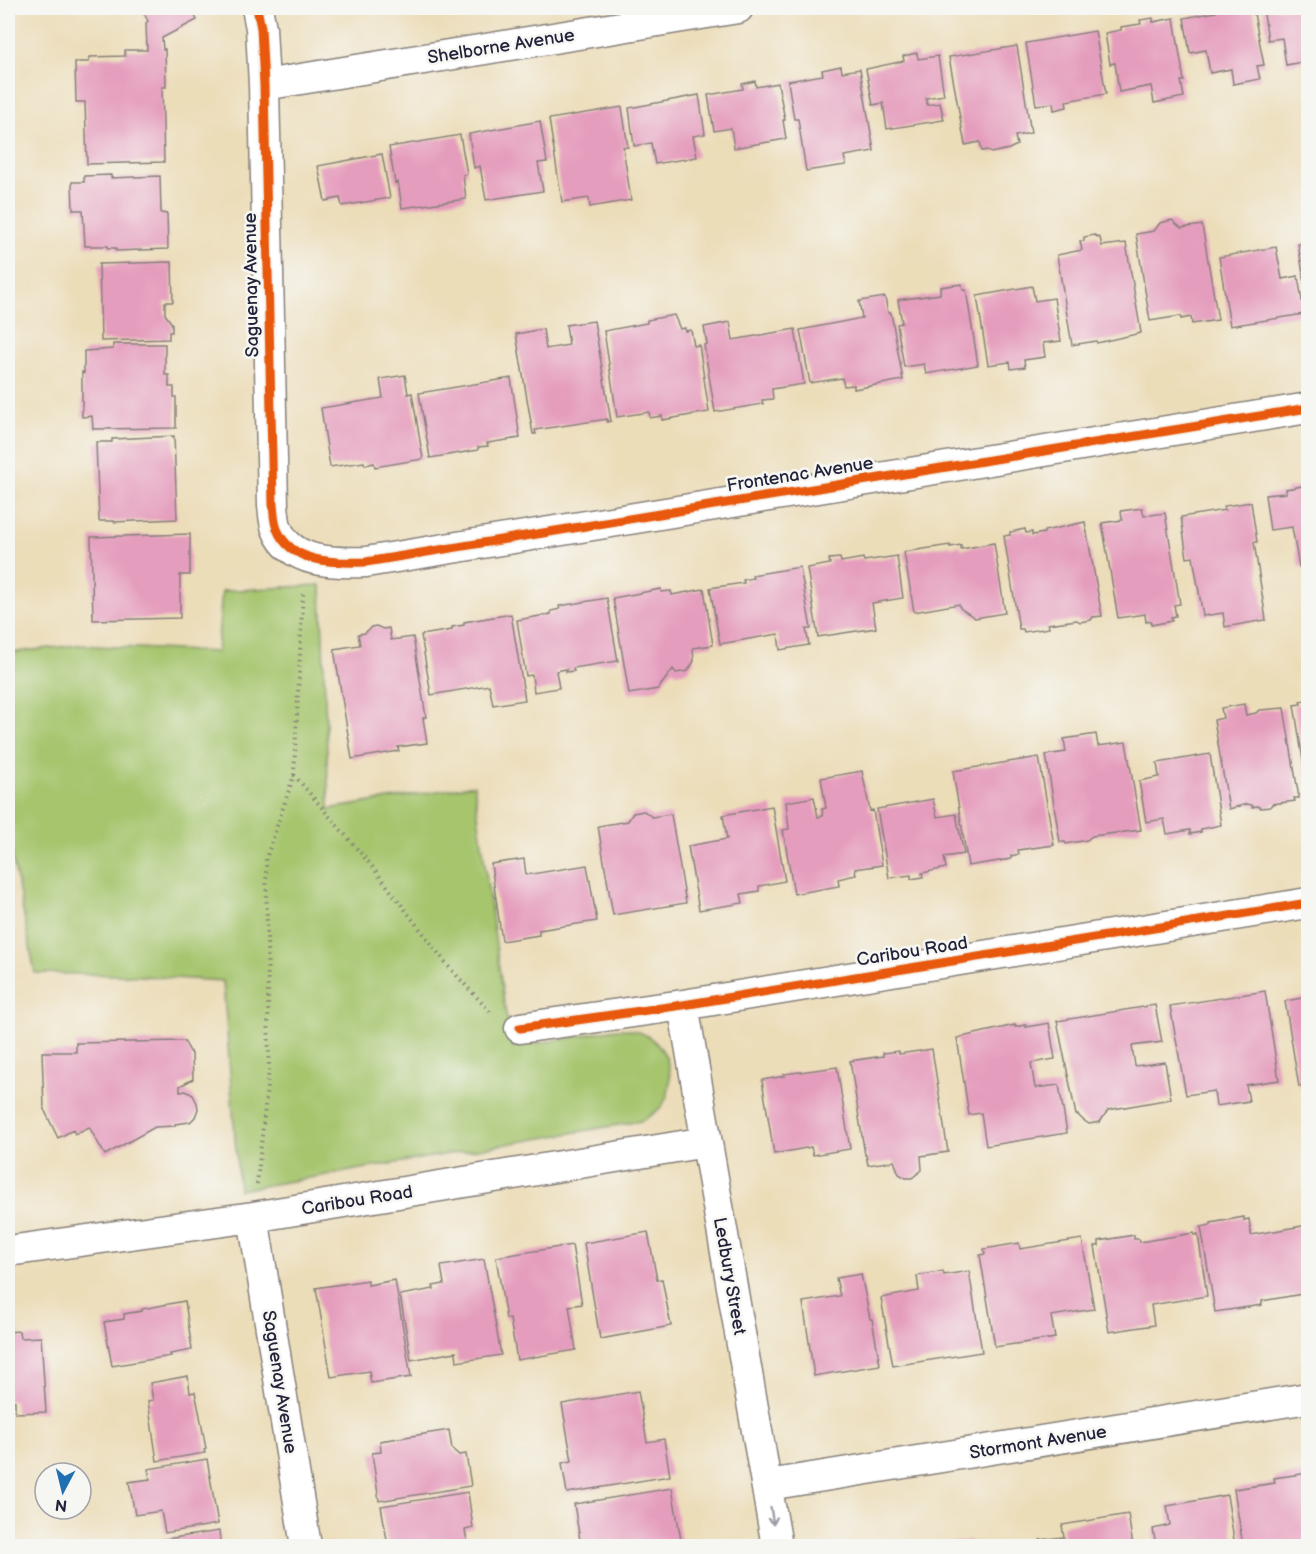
<svg xmlns="http://www.w3.org/2000/svg" width="1316" height="1554" font-family="'Balsamiq Sans',sans-serif">
<style>
.green{fill:#a6c56d;stroke:#647454;stroke-width:1.5}
.building{fill:#e59dbd}
.lines{fill:none;stroke-linecap:round;stroke-linejoin:round}
.minor-casing{stroke:#87807a;stroke-width:33}
.path{stroke:#87807a;stroke-width:4;stroke-dasharray:1.5 4.5;stroke-linecap:butt}
.minor{stroke:#fff;stroke-width:30}
.cycleway-casing{stroke:#f6f6f2;stroke-width:13}
.cycleway{stroke:#e8590c;stroke-width:9}
.oneway{stroke:#9c9ca7}
.labels{text-anchor:middle;stroke-width:5;stroke-linejoin:round;paint-order:stroke}
.street-label{font-size:18px;fill:#22223b;stroke:#f6f6f2}
</style>
<rect width="100%" height="100%" fill="#f6f6f2"/>
<filter id="ink" filterUnits="userSpaceOnUse"><feTurbulence type="fractalNoise" baseFrequency=".0167" numOctaves="2"/><feDisplacementMap in="SourceGraphic" scale="12" xChannelSelector="R" yChannelSelector="G"/><feConvolveMatrix kernelMatrix="1 2 1 2 8 2 1 2 1" color-interpolation-filters="sRGB"/></filter>
<filter id="wash" filterUnits="userSpaceOnUse"><feTurbulence type="fractalNoise" baseFrequency=".008" numOctaves="4" result="noise"/><feDisplacementMap in="SourceGraphic" scale="24" xChannelSelector="R" yChannelSelector="G"/><feGaussianBlur stdDeviation="1.35" result="paint"/><feColorMatrix in="noise" values="0 0 0 0 0 0 0 0 0 0 0 0 0 0 0 0 0 1.4 0 .05"/><feComposite in="paint" operator="in"/></filter>
<g filter="url(#wash)">
<rect width="100%" height="100%" fill="#ecddb9"/>
<path class="green" d="M321,585L329,809L474,785L504,1003L512,1047C534,1044 555,1040 576,1037C591,1034 607,1029 622,1029C651,1030 670,1051 670,1079C669,1103 660,1111 641,1121L239,1190L223,981L123,975L35,973L8,835V653L77,645L217,652L222,591Z"/>
<g id="blocks">
<path class="building" d="M141,8H191L197,20L162,38L163,50L165,49L166,87H162L164,162L87,164L85,102H76L75,62H89V57L125,56V50H147L146,23L148,21Z
M1215,8H1253L1264,65L1257,66L1260,79L1233,84L1231,69L1210,73L1206,50L1190,53L1184,18L1216,12Z
M1263,8H1308V61L1286,65L1282,38L1268,40Z
M1153,18V22L1174,18L1184,81H1181L1184,97L1154,103L1151,86L1119,92L1115,63L1110,64L1105,33L1121,30V27L1141,24L1140,20Z
M1095,31L1106,94L1066,101L1067,107L1054,110L1053,103L1036,105L1026,43Z
M1017,46L1031,133L1015,136L1017,145L1009,149L991,153L987,150L982,151L980,142L965,145L949,57Z
M917,53L918,59L938,56L944,95L926,98L927,105L940,103L944,120L887,129L883,103L873,105L866,69L904,61L903,56Z
M841,66L842,72L860,69L874,151L844,156L846,165L806,171L798,119H794L788,81L823,75L822,70Z
M755,81L756,87L778,83L785,120H783L786,139L734,148L731,128L714,131L708,95L743,89L742,84Z
M699,95L705,134L693,136L697,157L655,164L651,143L634,146L629,108Z
M622,107L628,147H623L631,200L590,207L589,198L562,202L549,119Z
M540,121L547,162L538,163L543,191L486,200L480,166L474,168L469,134Z
M460,135L467,174L463,175L466,199L402,208L398,182L395,183L389,147Z
M382,154L390,198L342,206L340,198L325,201L318,166Z
M111,175V178L160,176L161,213L167,214L168,249L116,251V248H108V246H85L83,210H73L72,182H84V176Z
M1172,220L1181,228L1202,225L1218,320L1192,324L1191,317L1181,319V316L1150,321L1136,234L1154,231L1160,223Z
M1094,235L1100,238L1102,246L1126,243L1141,333L1097,343L1096,341L1072,345L1057,255L1082,250L1080,241H1084V237Z
M1308,242V297H1307L1298,244Z
M1276,247L1282,279L1298,276L1304,314L1230,326L1219,257Z
M172,262L173,302H165V314L172,324V332H169V339L101,341L99,264Z
M962,284L963,290H966L978,365L926,374L924,364L904,367L897,324L902,323L898,300L940,294V287Z
M1032,286L1035,301L1054,298L1061,341L1043,343L1045,357L1024,360L1025,367L1011,369L1010,362L988,365L977,296Z
M885,297L888,313H891L903,380L854,389V385L844,386L842,378L810,383L800,330L862,318L859,301Z
M674,315L680,329L685,328V331L691,330L694,346L699,345L709,412L662,420V416L650,418L649,412L617,417L604,331L647,323V320Z
M594,321L611,421L607,422V419L535,430L536,434H533L516,334L543,329L546,349L569,345L566,325Z
M730,322L733,340L795,329L804,384L772,389L773,399L762,400L763,404L715,412L704,345L707,344L704,327Z
M113,344H165V375H169V387H174V397H176V428L93,429L92,416L82,417V372L84,373V351L113,349Z
M405,375L408,394L412,393L423,459L375,467L374,463L365,465L364,462L330,467L321,408L383,398L380,379Z
M511,378L520,438L487,443L488,446L478,447V450L430,458L419,393Z
M174,436L177,519L114,522V521H99L96,442H112V439Z
M1308,485V566L1299,567L1292,527L1270,530L1265,495L1286,493V489Z
M1251,502L1257,542H1254L1266,620L1225,627L1223,613L1203,616L1193,557L1187,558L1181,517L1225,510L1224,506Z
M1142,508L1144,516L1165,513L1180,604L1174,605L1176,616L1171,617L1172,621L1151,625V621L1146,622L1145,614L1118,618L1102,523L1122,520L1121,511Z
M1085,522L1102,616L1093,617L1091,620L1080,622L1077,620L1048,624L1049,628L1024,632L1023,629H1019L1004,536L1010,535V532L1025,529L1026,533L1032,532V535L1044,533V531Z
M190,534V575H180V618L93,620L91,537Z
M994,543L1005,613L975,618L960,608L959,604L914,612L904,552L950,545V547L961,545V549Z
M897,556L903,598L872,603L876,628L818,637L807,568L830,564L829,559L840,558L841,562L863,558L864,561Z
M800,567L811,629H806L809,645L780,650L778,634L720,644L710,588L744,583L743,580L753,578L752,575Z
M661,589V592L671,591L672,595L704,589L713,645L693,648L694,661L688,671L676,673L673,669L658,689L629,694L613,598Z
M607,598L618,661L573,668L574,671L566,672V669L556,671L559,688L534,692L532,675L526,676L517,620L551,614V611L560,609L559,606Z
M511,614L525,700L493,705L489,685L431,695L421,635L452,630V627L464,625V622Z
M376,626L383,629L389,628L391,640L413,637L426,717L423,718L427,743L398,747L399,751L352,759L334,649L360,645L358,634L365,633L371,627Z
M1308,700V785H1307L1294,705L1301,704L1300,701Z
M1244,704L1246,715L1256,713L1259,710L1284,708L1299,798H1294L1295,801L1272,804L1270,807L1261,808L1257,806L1252,807V805L1247,804L1229,809L1214,720L1223,718L1221,708Z
M1096,734L1098,746L1126,742L1141,830L1092,836L1087,840L1066,844L1065,842H1060L1046,755L1066,752L1064,739Z
M1210,754L1221,825L1201,829V832L1190,834V830L1167,834L1164,819L1146,822L1139,781L1159,777L1157,763Z
M1039,757L1054,845L1018,850L1019,854L1011,856V859L968,866L953,771Z
M862,771L870,811L873,810L882,865L855,869L856,875L838,879L839,886L794,894L783,830L789,829L786,802L814,797L818,817L823,816L822,809L826,808L821,778Z
M933,799L937,817L956,814L964,854L944,857L946,868L922,873L923,877L911,879V875L889,878L877,809Z
M772,806L785,881L759,886V891L741,894L743,903L699,910L688,846L727,839L723,815Z
M644,811L652,817L671,814L686,903L613,915L598,826L628,821L633,813Z
M524,859L526,875L587,865L597,921L539,930V935L502,941L491,864Z
M1265,991L1279,1080L1246,1085L1249,1101L1216,1106L1214,1091L1186,1095L1170,1006Z
M1308,997V1086L1299,1087L1285,1001Z
M1155,1005L1162,1042L1132,1046L1135,1066L1165,1062L1171,1099L1108,1110L1100,1122L1089,1124L1083,1120L1078,1115H1076L1057,1021Z
M1049,1023L1055,1059L1031,1063L1035,1088L1059,1085L1067,1133L986,1146L981,1113L969,1115L957,1038L1015,1025V1027L1026,1025V1027Z
M184,1041L192,1055L193,1079L180,1086V1092L186,1091L193,1095L197,1103L198,1109L195,1117L190,1122L175,1124V1126L155,1127L105,1155L89,1127L75,1134L73,1130L58,1138L44,1109L42,1052H76V1043Z
M932,1049L948,1152L921,1156L922,1170L912,1178H906L899,1174L894,1161L868,1165L866,1155H865L850,1061L883,1056V1053L899,1051V1054Z
M837,1067L850,1149L813,1155L811,1147L774,1154L762,1080L785,1076L784,1074Z
M1244,1217V1220L1249,1219L1251,1235L1308,1225V1293L1262,1301V1305L1215,1312L1201,1227L1211,1225V1223Z
M648,1232L657,1280L662,1279L671,1326L600,1339L584,1243Z
M1194,1233V1235L1198,1234L1207,1296L1151,1305L1154,1325L1109,1332L1095,1246H1099V1241L1134,1235V1239H1139L1140,1242Z
M1082,1239L1094,1309L1051,1316L1055,1338L995,1347L980,1255L985,1254L984,1249L1019,1243L1020,1249Z
M572,1245L582,1304L569,1306L576,1350L517,1360L510,1319H506L496,1257Z
M484,1259L501,1355L457,1362L456,1352L411,1360L400,1295L434,1289L433,1286L444,1284L441,1266Z
M943,1271L944,1275L969,1271L982,1352L893,1366L881,1298L919,1291L917,1276Z
M861,1274L870,1319H872L880,1365L814,1376L803,1302L840,1296L836,1278Z
M368,1280V1285L395,1280L411,1377L371,1383L369,1371L331,1377L316,1288Z
M185,1301L192,1350L170,1354L171,1356L112,1366L104,1322L124,1319V1314L142,1311V1309Z
M19,1331L20,1338L41,1337L46,1412L15,1413V1401H8V1332Z
M188,1376L190,1393L195,1392L200,1416L206,1449L204,1450L205,1453L157,1461L148,1401L153,1400L150,1383Z
M638,1391L647,1442L664,1439L670,1476L567,1493L562,1463L572,1461L562,1404Z
M449,1430L452,1449L459,1455L466,1454L471,1486L379,1501L372,1453L381,1452L380,1441Z
M207,1459L218,1524L165,1533L161,1511L135,1515L129,1482L150,1479L148,1469Z
M1308,1473V1539L1305,1540L1307,1546H1281V1544L1264,1546H1243L1234,1489L1275,1483L1274,1478Z
M672,1488L682,1546H581L574,1504Z
M468,1492L473,1528L465,1530L468,1546H388L381,1506Z
M1227,1495L1235,1546H1156L1153,1529L1170,1525L1167,1506Z
M1128,1514L1133,1546H1041L1040,1540L1062,1537L1063,1544H1065L1062,1525Z
M219,1531L221,1546H133V1544Z
M971,1540L973,1546H939V1545Z"/>
</g>
</g>
<g filter="url(#ink)">
<use href="#blocks" fill-opacity="0" stroke="#87807a" stroke-width="1.5"/>
<g class="lines">
<g class="minor-casing">
<path id="minor" d="M257,8L261,28L264,85L273,505C274,513 274,522 277,529C291,564 334,563 366,562L1308,408
M264,85L738,8
M683,1005L777,1546
M520,1028L683,1005L1308,903
M253,1217L306,1546
M8,1251L253,1217L706,1142
M768,1485L1308,1398"/>
</g>
<path class="path" d="M294,775L371,865L448,966L492,1014
M257,1184L269,1068L266,859L294,775L303,591"/>
<use href="#minor" class="minor"/>
<g class="cycleway-casing">
<path id="cycleway" d="M257,8L261,28L264,85L273,505C274,513 274,522 277,529C291,564 334,563 366,562L1308,408
M520,1028L683,1005L1308,903"/>
</g>
<use href="#cycleway" class="cycleway"/>
</g>
<defs><path id="oneway-shaft" d="M-6 0H5M1.5-3L5.5 0L1.5 3" fill="none" stroke-width="1.6" stroke-linecap="round" stroke-linejoin="round" transform="scale(1.5)"/></defs>
<use class="oneway" href="#oneway-shaft" transform="translate(772 1516) rotate(81)"/>
</g>
<g class="labels">
<g class="street-label">
<text transform="translate(501 46) rotate(-9)" y="6">Shelborne Avenue</text>
<text transform="translate(251 285) rotate(-91)" y="6">Saguenay Avenue</text>
<text transform="translate(800 474) rotate(-9)" y="6">Frontenac Avenue</text>
<text transform="translate(912 951) rotate(-9)" y="6">Caribou Road</text>
<text transform="translate(357 1200) rotate(-9)" y="6">Caribou Road</text>
<text transform="translate(730 1276) rotate(80)" y="6">Ledbury Street</text>
<text transform="translate(280 1382) rotate(81)" y="6">Saguenay Avenue</text>
<text transform="translate(1038 1442) rotate(-9)" y="6">Stormont Avenue</text>
</g>
</g>
<rect width="1316" height="1554" fill="none" stroke="#f6f6f2" stroke-width="30"/>
<g transform="translate(63 1491) rotate(187)"><circle r="28" fill="#f6f6f2" stroke="#a1a1a9" stroke-width="1.5"/>
<path d="M0-4.5L10 22L0 15L-10 22Z" fill="#1f6fb2"/>
<text y="-9" font-size="16" font-weight="bold" text-anchor="middle" fill="#22223b">N</text>
</g>
</svg>
